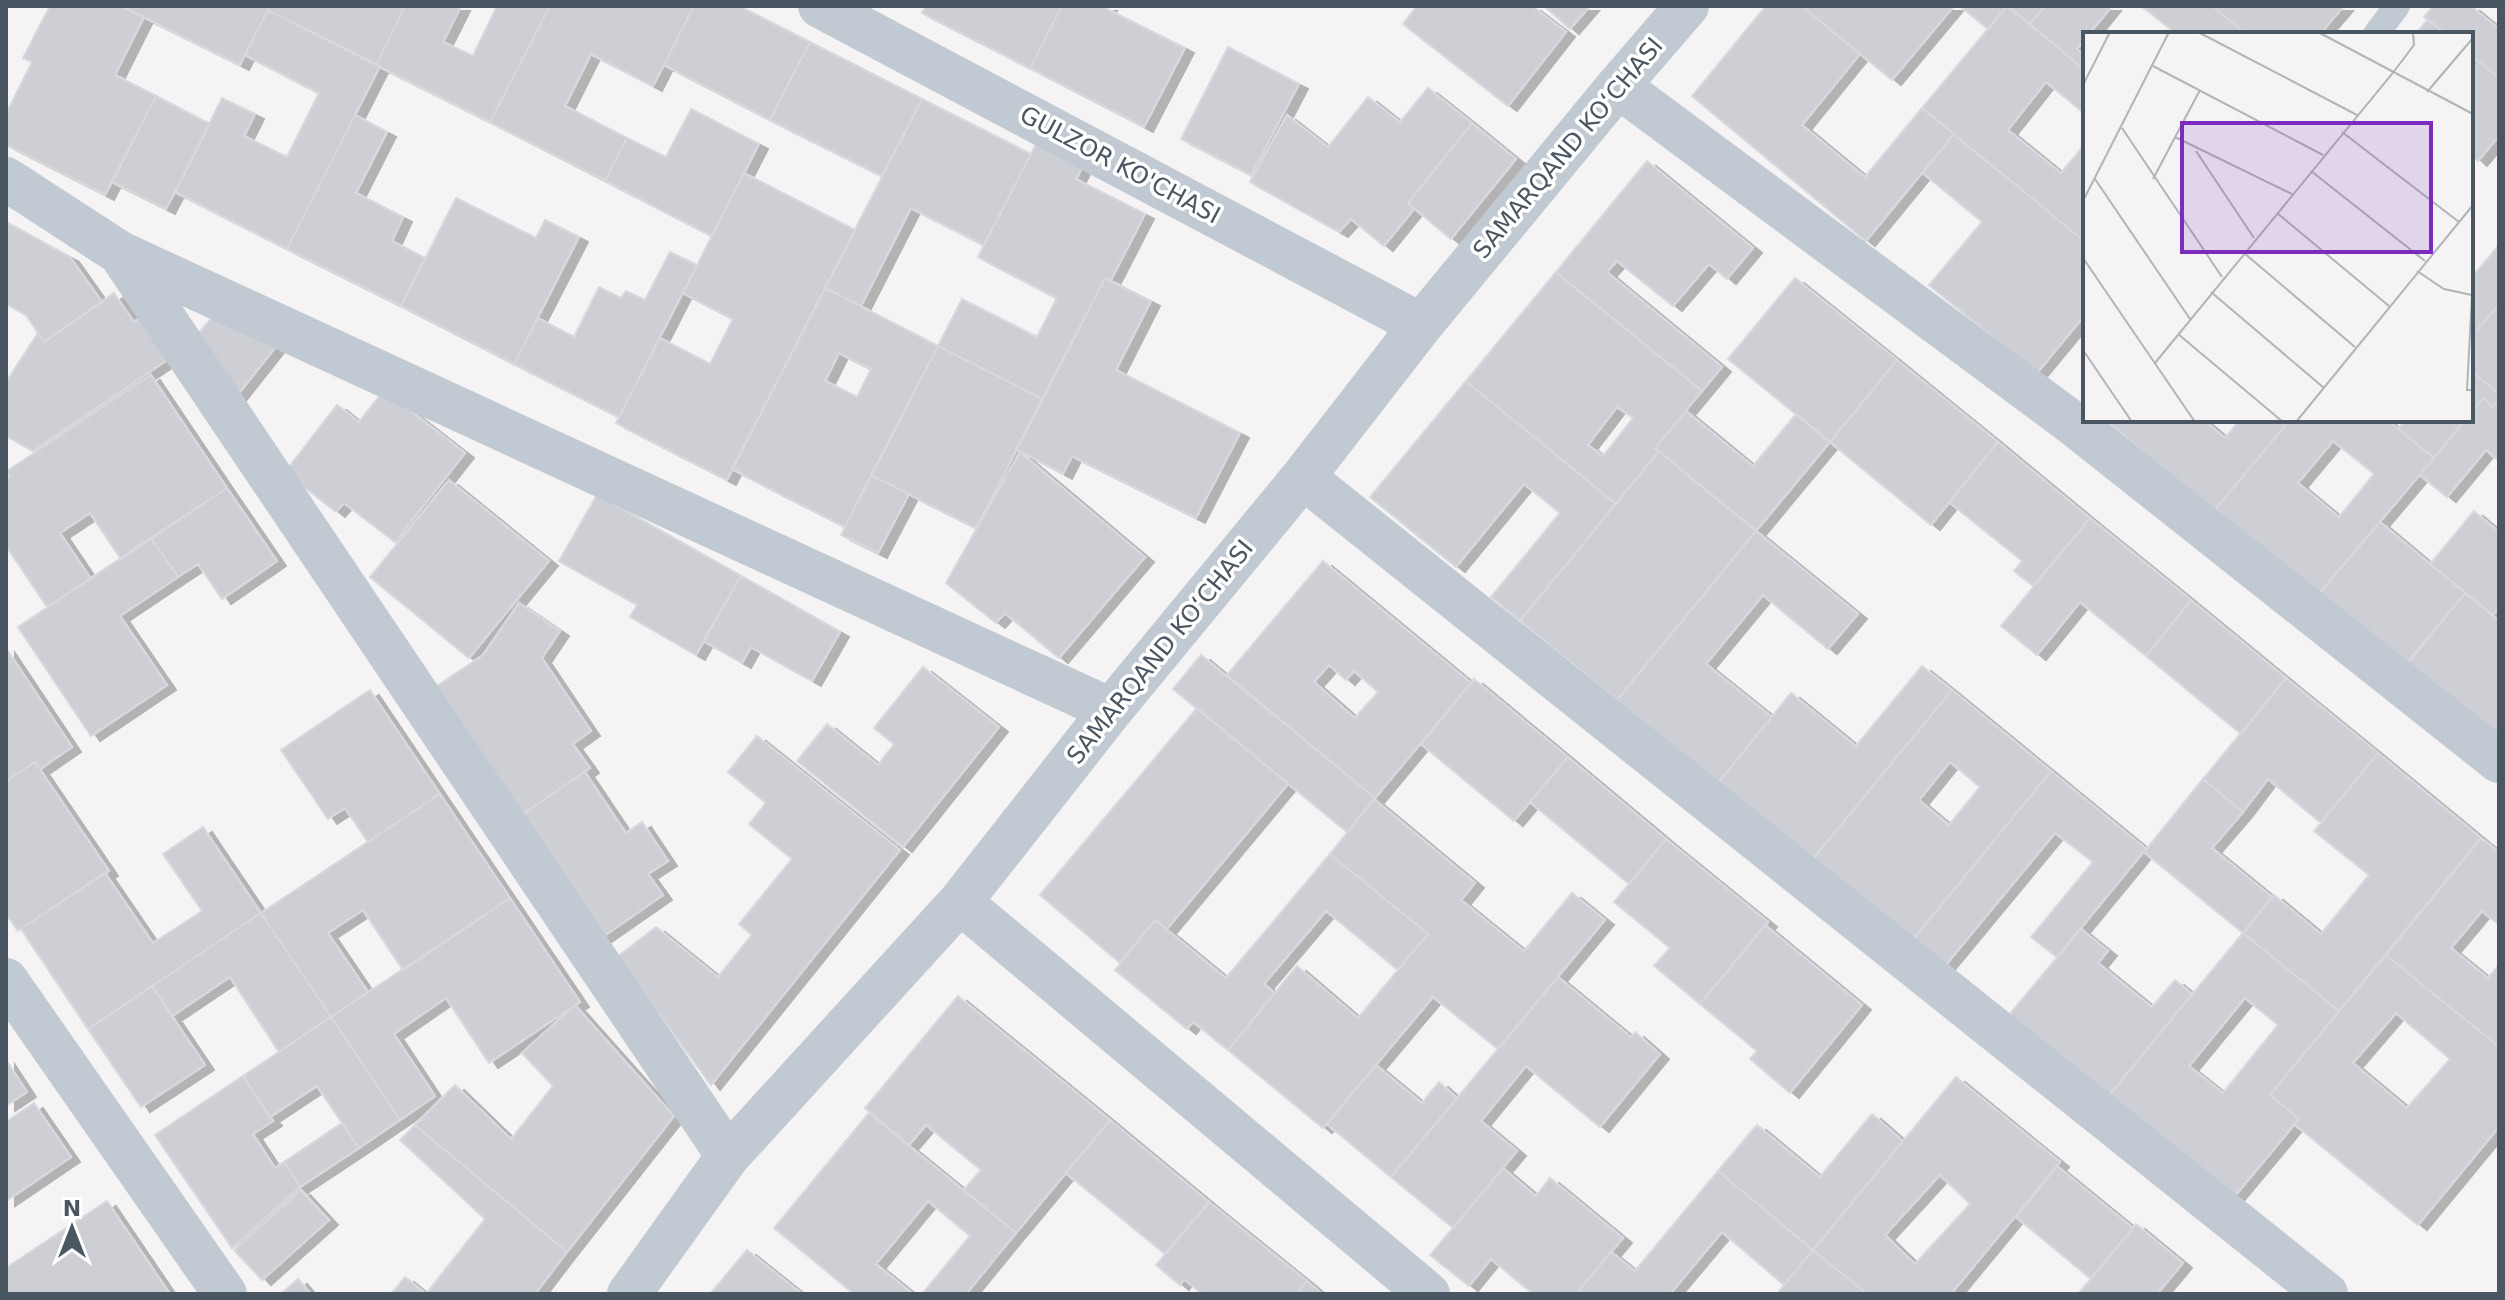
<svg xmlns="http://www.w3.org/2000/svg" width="2505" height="1300" font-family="'DejaVu Sans',sans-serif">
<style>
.building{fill:#cdcfd5;stroke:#d7d9de;stroke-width:2;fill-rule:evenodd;filter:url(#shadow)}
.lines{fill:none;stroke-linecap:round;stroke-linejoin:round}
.service{stroke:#c1cad2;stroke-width:26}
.minor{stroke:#c1cad2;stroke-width:44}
.labels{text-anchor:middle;stroke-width:7;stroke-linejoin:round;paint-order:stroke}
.street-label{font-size:24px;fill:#4a5661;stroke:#fff}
.inset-road{fill:none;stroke:#b1b4b9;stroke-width:2}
.view{fill:#7b2cbf;fill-opacity:0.15;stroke:#7b2cbf;stroke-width:4}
.inset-edge{fill:none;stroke:#4a5661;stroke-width:4}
</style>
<defs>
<filter id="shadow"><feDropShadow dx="9" dy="5" stdDeviation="0" flood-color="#0004"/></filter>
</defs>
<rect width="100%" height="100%" fill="#f5f3f3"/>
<path class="building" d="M50,6H121L144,17L115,75L156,96L105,195L6,145V114L32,62L23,58Z
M121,6H270L240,65Z
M270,6H405L376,65L268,10Z
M405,6H461L443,42L473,56L497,6H550L490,122L376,65Z
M550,6H694L653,86L591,54L565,106L627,138L605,181L490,122Z
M694,6H739L810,42L770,120L664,65Z
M926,6H1062L1030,68L922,13Z
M1062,6H1108L1107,9L1185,48L1144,127L1030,68Z
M1417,6H1532L1566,32L1508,106L1403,24Z
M1544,6H1590L1570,29Z
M1766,6H1802L1860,54L1802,125L1865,177L1922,108L1954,134L1866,241L1692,96Z
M1802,6H1954L1892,80Z
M1960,6H2007L1988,29Z
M2007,6L2085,70V114L2046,82L2008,130L2061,173L2085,144V242L1922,108Z
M2008,6H2045L2030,24Z
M2045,6H2112L2089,34H2085V39L2077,49L2085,56V70L2030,24Z
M2141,6H2212L2246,34H2171L2173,31Z
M2212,6H2344L2320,34H2246Z
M2433,6H2471L2499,29V78L2471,55V34H2446L2424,17Z
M268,10L380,66L287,249L175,192L222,98L255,114L244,136L287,157L319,93L245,55Z
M2428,19L2446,34H2416Z
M810,42L922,99L882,176L770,120Z
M1228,47L1299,84L1251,175L1181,139Z
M2471,55L2499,78V136L2478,161L2471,154Z
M1428,88L1472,123L1408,203L1414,209L1384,246L1351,219L1339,232L1250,182L1287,115L1328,147L1368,97L1400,122Z
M156,96L210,124L166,209L112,182Z
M922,99L1031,154L984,245L911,208L861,306L825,288Z
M691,109L759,144L712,236L605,181L627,138L666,157Z
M355,115L387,132L356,193L403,217L392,241L425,258L401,306L287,249Z
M1472,123L1516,159L1451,239L1408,203Z
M1954,134L2085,242V315L2037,373L1929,285L1982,222L1923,173Z
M1040,136L1086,160L1076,179L1145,214L1111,280L1105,278L1043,399L938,346L962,299L1037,337L1057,298L978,257Z
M1647,161L1753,248L1727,279L1709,264L1673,306L1617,261L1607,272L1722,367L1702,391L1556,272Z
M744,173L855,230L727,480L616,423L660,338L710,364L733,319L683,293Z
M456,198L536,238L545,220L579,237L514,364L401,306Z
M6,222L70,257L102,302L44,342L26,315L6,304Z
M2499,245V304L2471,337V278Z
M670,252L697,265L619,417L514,364L538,318L574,337L599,287L621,298L626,291L645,300Z
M1556,272L1702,391L1655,448L1659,451L1616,504L1466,381ZM1617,407L1633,418L1603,456L1588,445Z
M1105,278L1151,301L1116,370L1240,433L1196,518L1072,456L1063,474L1016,449Z
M1795,278L1897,360L1830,442L1728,359Z
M825,288L938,346L845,527L732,469ZM839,353L871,369L857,397L825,381Z
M114,293L134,322L147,313L176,354L33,451L6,436V382L38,333L44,342Z
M2499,304V394L2471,371V337Z
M222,305L285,335L236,397L194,339Z
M938,346L1043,399L976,528L871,475Z
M1897,360L1998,442L1931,525L1830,442Z
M2471,371L2499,394V399L2493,407L2483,398L2471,413Z
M151,375L227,488L121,559L90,513L60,533L91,579L47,607L6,546V479L10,477L7,471Z
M1466,381L1616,504L1520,621L1491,597L1560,513L1524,484L1456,567L1370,497Z
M384,390L465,453L395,542L344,503L336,512L285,472L337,405L359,422Z
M2483,398L2493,407L2499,399V461L2486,450L2447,497L2420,475L2465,420H2471V413Z
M1686,411L1753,466L1796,414L1830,442L1756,531L1655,448Z
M2109,420H2204L2225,438L2240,420H2290L2214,511L2108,422Z
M2290,420H2387L2434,458L2317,596L2214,511ZM2333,441L2374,474L2339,517L2298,483Z
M2406,420H2465L2434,458L2398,429Z
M1998,442L2090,518L2033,586L2014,571L2022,561L1949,502Z
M1659,451L1756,531L1617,700L1520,621Z
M1020,452L1145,557L1059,658L1005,613L996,623L946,583Z
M871,475L909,494L878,553L841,535Z
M449,480L549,561L469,658L370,577Z
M227,488L277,561L222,599L198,564L178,577L151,538Z
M597,495L741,576L696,655L630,617L637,605L559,561Z
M2474,511L2499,532V608L2493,615L2430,564Z
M2090,518L2191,600L2146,656L2080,602L2037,655L2001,626Z
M2380,522L2465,593L2400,671L2314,600Z
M1756,531L1858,614L1828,649L1763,595L1706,664L1772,717L1718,783L1617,700Z
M151,538L178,577L120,616L167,685L91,736L18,627Z
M1323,561L1471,683L1375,798L1227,675ZM1329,665L1346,680L1354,671L1378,692L1355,718L1314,682Z
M741,576L840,632L812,681L751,647L742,663L703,641Z
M2465,593L2499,621V746L2404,668Z
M2191,600L2286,678L2241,734L2146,656Z
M519,603L560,631L542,658L591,731L573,744L590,768L518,817L431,690L483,655Z
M6,648L72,747L40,769L35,762L6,781Z
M1201,655L1375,798L1347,832L1173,689Z
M1922,666L1952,690L1812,860L1718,783L1791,693L1856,746Z
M923,667L999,727L903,847L797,761L827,724L878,765L894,744L874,728Z
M2286,678L2378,753L2321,823L2268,779L2243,812L2203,779Z
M1474,679L1568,757L1514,821L1421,744Z
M370,690L440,794L368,842L345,808L328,819L281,750Z
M1952,690L2051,771L1912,941L1812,860ZM1950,762L1980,787L1949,825L1919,800Z
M1197,708L1288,784L1167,929L1155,920L1120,963L1040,895Z
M757,736L900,850L711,1085L617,957L656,927L718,977L752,935L739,924L792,859L749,824L766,803L728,772Z
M2378,753L2481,838L2339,1011L2243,933L2274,895L2321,934L2369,875L2314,831Z
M1568,757L1666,839L1629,884L1530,802Z
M35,762L109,871L18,931L6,914V781Z
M2051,771L2146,849L2057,957L2031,937L2093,862L2055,833L1944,967L1912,941Z
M585,772L626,833L642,822L668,861L648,874L663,895L601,938L518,817Z
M2203,779L2243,812L2212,848L2272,897L2243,933L2144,852Z
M440,794L510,898L403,970L363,910L328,933L368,992L331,1017L261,913Z
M1374,799L1475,883L1461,900L1524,951L1572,893L1605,920L1498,1049L1433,997L1323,1128L1228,1050L1297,966L1358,1018L1428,934L1330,854Z
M203,827L261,913L88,1029L21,929L105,873L153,943L202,911L163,854Z
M2481,838L2499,852V925L2482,911L2451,948L2488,978L2499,965V1047L2386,955Z
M1666,839L1768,922L1700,1004L1654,966L1670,948L1614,902Z
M1330,854L1428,934L1398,970L1326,911L1264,984L1275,993L1228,1050L1193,1022L1187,1029L1115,970L1155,920L1226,978Z
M510,898L580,1002L489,1063L446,998L394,1034L435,1096L400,1120L331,1017Z
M261,913L331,1017L279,1052L230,977L172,1016L152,986Z
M1765,925L1862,1005L1790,1093L1750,1059L1757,1051L1700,1004Z
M2081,929L2108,951L2098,963L2152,1007L2175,980L2192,994L2108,1097L2008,1016Z
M2243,933L2339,1011L2270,1095L2299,1119L2229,1203L2104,1101ZM2245,998L2278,1025L2223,1093L2189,1066Z
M2386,955L2499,1047V1127L2418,1225L2294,1124L2299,1119L2270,1095ZM2396,1013L2450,1059L2407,1108L2353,1063Z
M1558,977L1631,1037L1635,1032L1660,1054L1600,1127L1526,1066L1481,1121L1517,1151L1453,1228L1391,1177Z
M152,986L205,1065L141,1107L88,1029Z
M958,996L1110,1120L1016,1233L964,1190L981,1170L926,1125L909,1145L865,1108Z
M575,1005L674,1116L567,1252L415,1125L455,1085L511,1139L553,1086L522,1053Z
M331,1017L400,1120L359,1148L317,1086L270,1117L243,1076Z
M6,1060L27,1092L6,1106Z
M1376,1065L1422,1103L1439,1082L1457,1098L1391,1177L1327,1124Z
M243,1076L273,1121L253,1134L275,1168L284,1162L300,1187L232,1248L155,1135Z
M1956,1077L2060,1162L1951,1294H1867L1813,1250ZM1940,1175L1970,1204L1915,1264L1885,1235Z
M34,1103L71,1157L6,1201V1122Z
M869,1113L1016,1233L966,1294H922L970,1236L928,1201L876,1264L913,1294H854L774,1228Z
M1872,1114L1903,1141L1813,1250L1718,1171L1757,1125L1820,1177Z
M1110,1120L1209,1202L1165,1254L1066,1173Z
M342,1123L359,1148L300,1187L284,1162Z
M415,1125L567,1252L535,1294H426L485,1219L400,1140Z
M2057,1166L2133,1228L2091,1279L2016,1217Z
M1503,1168L1536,1196L1550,1178L1623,1238L1576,1294H1533L1491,1259L1469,1286L1430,1255Z
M1718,1171L1813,1250L1784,1285L1722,1232L1670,1294H1576L1611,1252L1635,1271Z
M301,1190L329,1220L262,1280L234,1250Z
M107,1201L170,1294H6V1268Z
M1209,1202L1307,1281L1296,1294H1202L1184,1279L1180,1285L1156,1265Z
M2136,1224L2183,1263L2157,1294H2078Z
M747,1250L802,1294H710Z
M1813,1250L1867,1294H1783L1779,1291Z
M405,1277L426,1294H391Z
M298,1279L311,1294H281Z
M1307,1281L1322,1294H1296Z"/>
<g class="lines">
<path class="service" d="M2376,34L2397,6"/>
<path class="minor" d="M820,6L1421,325
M1618,86L2071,422L2499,761
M6,179L120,253L1111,710
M120,253L728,1156
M1303,477L2326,1294
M960,902L1428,1294
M6,980L225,1294
M629,1294L728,1156L960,902L1111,710L1303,477L1421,325L1618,86L1687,6"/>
</g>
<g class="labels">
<g class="street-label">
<text transform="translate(1568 148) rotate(-50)" y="8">SAMARQAND KO‘CHASI</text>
<text transform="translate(1120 165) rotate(28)" y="8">GULZOR KO'CHASI</text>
<text transform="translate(1160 652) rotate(-51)" y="8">SAMARQAND KO‘CHASI</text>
</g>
</g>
<g transform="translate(2083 32)">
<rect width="390" height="390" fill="#f5f3f3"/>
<path class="inset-road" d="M115,0L274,83M235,0L390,82M70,34L240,123M0,53L27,0M344,60L390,6M39,96L139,245M259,100L376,190M92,105L209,162M113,119L171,206M228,139L342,229M12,147L107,287M70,147L117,58M0,169L86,0M194,181L306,274M161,221L272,315M0,226L112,390M334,239L361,257L389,263L384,358H390M128,260L241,356M95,302L200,390M0,318L49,390M72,331L309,42L331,13L330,0M213,390L390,173"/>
<path class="view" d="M99,91H348V220H99Z"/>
<rect width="390" height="390" class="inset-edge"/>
</g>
<rect width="2505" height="1300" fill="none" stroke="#4a5661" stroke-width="16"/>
<g transform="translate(72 1228)" stroke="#ffffff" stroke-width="6" paint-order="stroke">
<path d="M0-6L14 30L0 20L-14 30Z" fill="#4a5661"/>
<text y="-12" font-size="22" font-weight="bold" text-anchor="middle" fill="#4a5661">N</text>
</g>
</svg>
